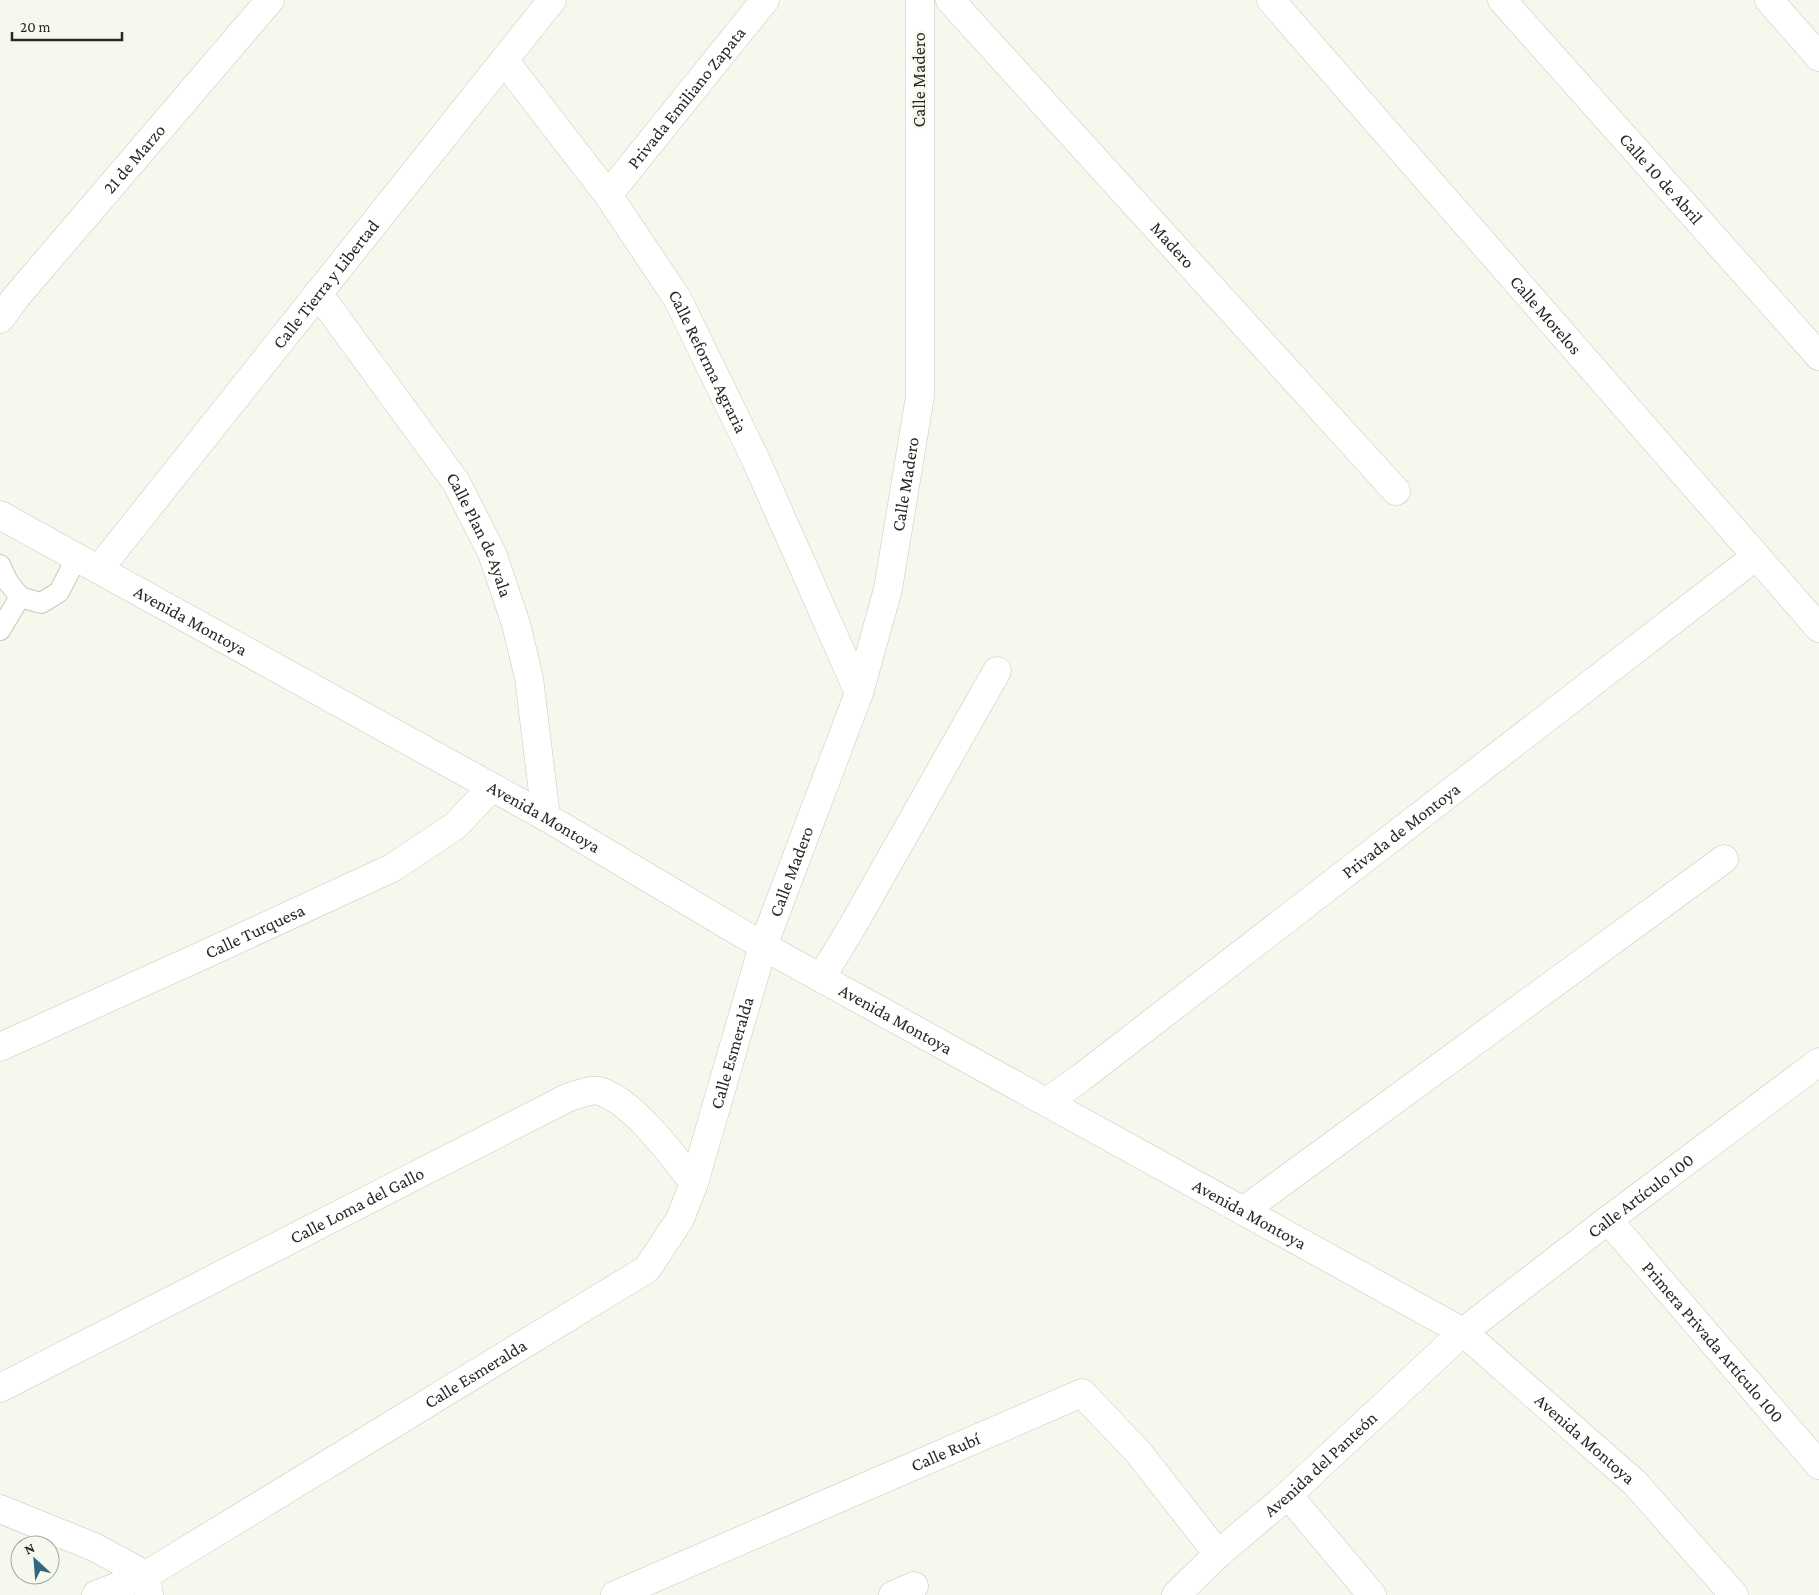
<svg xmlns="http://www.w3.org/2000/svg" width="1819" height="1595" font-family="'Crimson Pro',serif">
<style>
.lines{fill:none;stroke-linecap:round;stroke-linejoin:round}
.service-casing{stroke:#c5c9bd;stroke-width:22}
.minor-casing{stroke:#c5c9bd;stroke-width:29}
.tertiary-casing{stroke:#c5c9bd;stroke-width:29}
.secondary-casing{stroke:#c5c9bd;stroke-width:29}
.service{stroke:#fff;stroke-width:20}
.minor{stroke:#fff;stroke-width:28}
.tertiary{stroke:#fff;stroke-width:28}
.secondary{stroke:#fff;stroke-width:28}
.labels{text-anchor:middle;stroke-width:5;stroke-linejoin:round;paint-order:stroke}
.street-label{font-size:18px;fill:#272924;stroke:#f5f9ed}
</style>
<rect width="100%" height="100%" fill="#f5f9ed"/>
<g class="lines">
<g class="service-casing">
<path id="service" d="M0,565L8,582L20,597L41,603L59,592L77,557
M0,630L20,597"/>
</g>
<g class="minor-casing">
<g id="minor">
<path id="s1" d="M950,0L1396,491"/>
<path id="s2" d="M1271,0L1819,628"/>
<path id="s3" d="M1502,0L1819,356"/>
<path d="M1769,0L1819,57"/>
<path id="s4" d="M504,60L608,195L677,298L754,456L859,693"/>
<path id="s5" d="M608,195L765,0"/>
<path id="s6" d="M318,293L456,482L492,553L516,624L529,678L546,817"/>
<path id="s7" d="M0,319L17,296L270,0"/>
<path id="s8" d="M99,569L552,0"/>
<path d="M821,978L852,927L997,671"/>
<path id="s9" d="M0,1047L210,952L392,868L455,826L492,787"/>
<path id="s10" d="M1047,1102L1082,1077L1755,557"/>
<path d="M1243,1211L1724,859"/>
<path id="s11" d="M1608,1220L1819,1465"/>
<path id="s12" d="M1463,1332L1608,1220L1819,1062"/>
<path id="s13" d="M0,1388L569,1097C577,1095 591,1089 599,1091C632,1100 673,1156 694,1183"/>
<path d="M1288,1495L1372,1595"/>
<path id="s14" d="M96,1595L146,1575L647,1269L680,1219L694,1183L763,946L859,693L888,589L920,396V0"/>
<path id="s15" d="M615,1595L1082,1393L1138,1452L1218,1554"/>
<path d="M893,1595L914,1586"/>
</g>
</g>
<g class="tertiary-casing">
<g id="tertiary">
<path d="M0,1509L94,1547L146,1575L149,1595"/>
<path id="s16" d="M1176,1595L1218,1554L1288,1495L1463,1332"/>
</g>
</g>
<g class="secondary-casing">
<g id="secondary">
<path id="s17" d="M0,515L546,817L763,946L1463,1332L1635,1483L1734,1595"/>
</g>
</g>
<use href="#service" class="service"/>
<use href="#minor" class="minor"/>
<use href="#tertiary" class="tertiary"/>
<use href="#secondary" class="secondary"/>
</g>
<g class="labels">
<g class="street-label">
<text transform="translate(919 80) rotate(-90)" y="6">Calle Madero</text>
<text dy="6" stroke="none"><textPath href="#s5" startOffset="125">Privada Emiliano Zapata</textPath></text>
<text dy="6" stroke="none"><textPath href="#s7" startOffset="209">21 de Marzo</textPath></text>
<text dy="6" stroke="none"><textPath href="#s3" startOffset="239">Calle 10 de Abril</textPath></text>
<text dy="6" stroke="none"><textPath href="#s1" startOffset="331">Madero</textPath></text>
<text dy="6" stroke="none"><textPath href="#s8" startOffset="364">Calle Tierra y Libertad</textPath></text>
<text dy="6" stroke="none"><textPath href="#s2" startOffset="418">Calle Morelos</textPath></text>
<text dy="6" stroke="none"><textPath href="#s4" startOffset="365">Calle Reforma Agraria</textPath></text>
<text dy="6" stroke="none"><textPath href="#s14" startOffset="1471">Calle Madero</textPath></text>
<text dy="6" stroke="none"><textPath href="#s6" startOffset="292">Calle Plan de Ayala</textPath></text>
<text dy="6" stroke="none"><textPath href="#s17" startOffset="218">Avenida Montoya</textPath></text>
<text dy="6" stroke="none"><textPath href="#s17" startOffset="622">Avenida Montoya</textPath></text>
<text dy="6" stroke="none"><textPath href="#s10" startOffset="446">Privada de Montoya</textPath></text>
<text dy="6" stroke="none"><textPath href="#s14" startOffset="1066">Calle Madero</textPath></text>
<text dy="6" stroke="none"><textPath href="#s9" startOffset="280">Calle Turquesa</textPath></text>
<text dy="6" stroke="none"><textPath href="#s17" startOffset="1028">Avenida Montoya</textPath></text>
<text dy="6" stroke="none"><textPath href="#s14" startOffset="875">Calle Esmeralda</textPath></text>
<text dy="6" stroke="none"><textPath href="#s12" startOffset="224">Calle Artículo 100</textPath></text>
<text dy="6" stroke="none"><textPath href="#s13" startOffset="401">Calle Loma del Gallo</textPath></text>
<text dy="6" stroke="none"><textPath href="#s17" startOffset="1432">Avenida Montoya</textPath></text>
<text dy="6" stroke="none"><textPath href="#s11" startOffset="161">Primera Privada Artículo 100</textPath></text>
<text dy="6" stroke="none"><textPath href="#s14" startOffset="440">Calle Esmeralda</textPath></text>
<text dy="6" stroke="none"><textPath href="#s17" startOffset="1838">Avenida Montoya</textPath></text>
<text dy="6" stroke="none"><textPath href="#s15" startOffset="360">Calle Rubí</textPath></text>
<text dy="6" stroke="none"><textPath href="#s16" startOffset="195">Avenida del Panteón</textPath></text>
</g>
</g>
<g transform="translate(35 1560) rotate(334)"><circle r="24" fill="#f5f9ed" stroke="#a3a69d"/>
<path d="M0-4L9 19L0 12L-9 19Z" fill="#336884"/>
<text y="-8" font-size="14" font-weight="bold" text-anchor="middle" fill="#272924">N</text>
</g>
<path d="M12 32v8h110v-8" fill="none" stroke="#272924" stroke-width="2.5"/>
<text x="20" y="32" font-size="15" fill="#272924" stroke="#f5f9ed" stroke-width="4" paint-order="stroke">20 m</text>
</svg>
